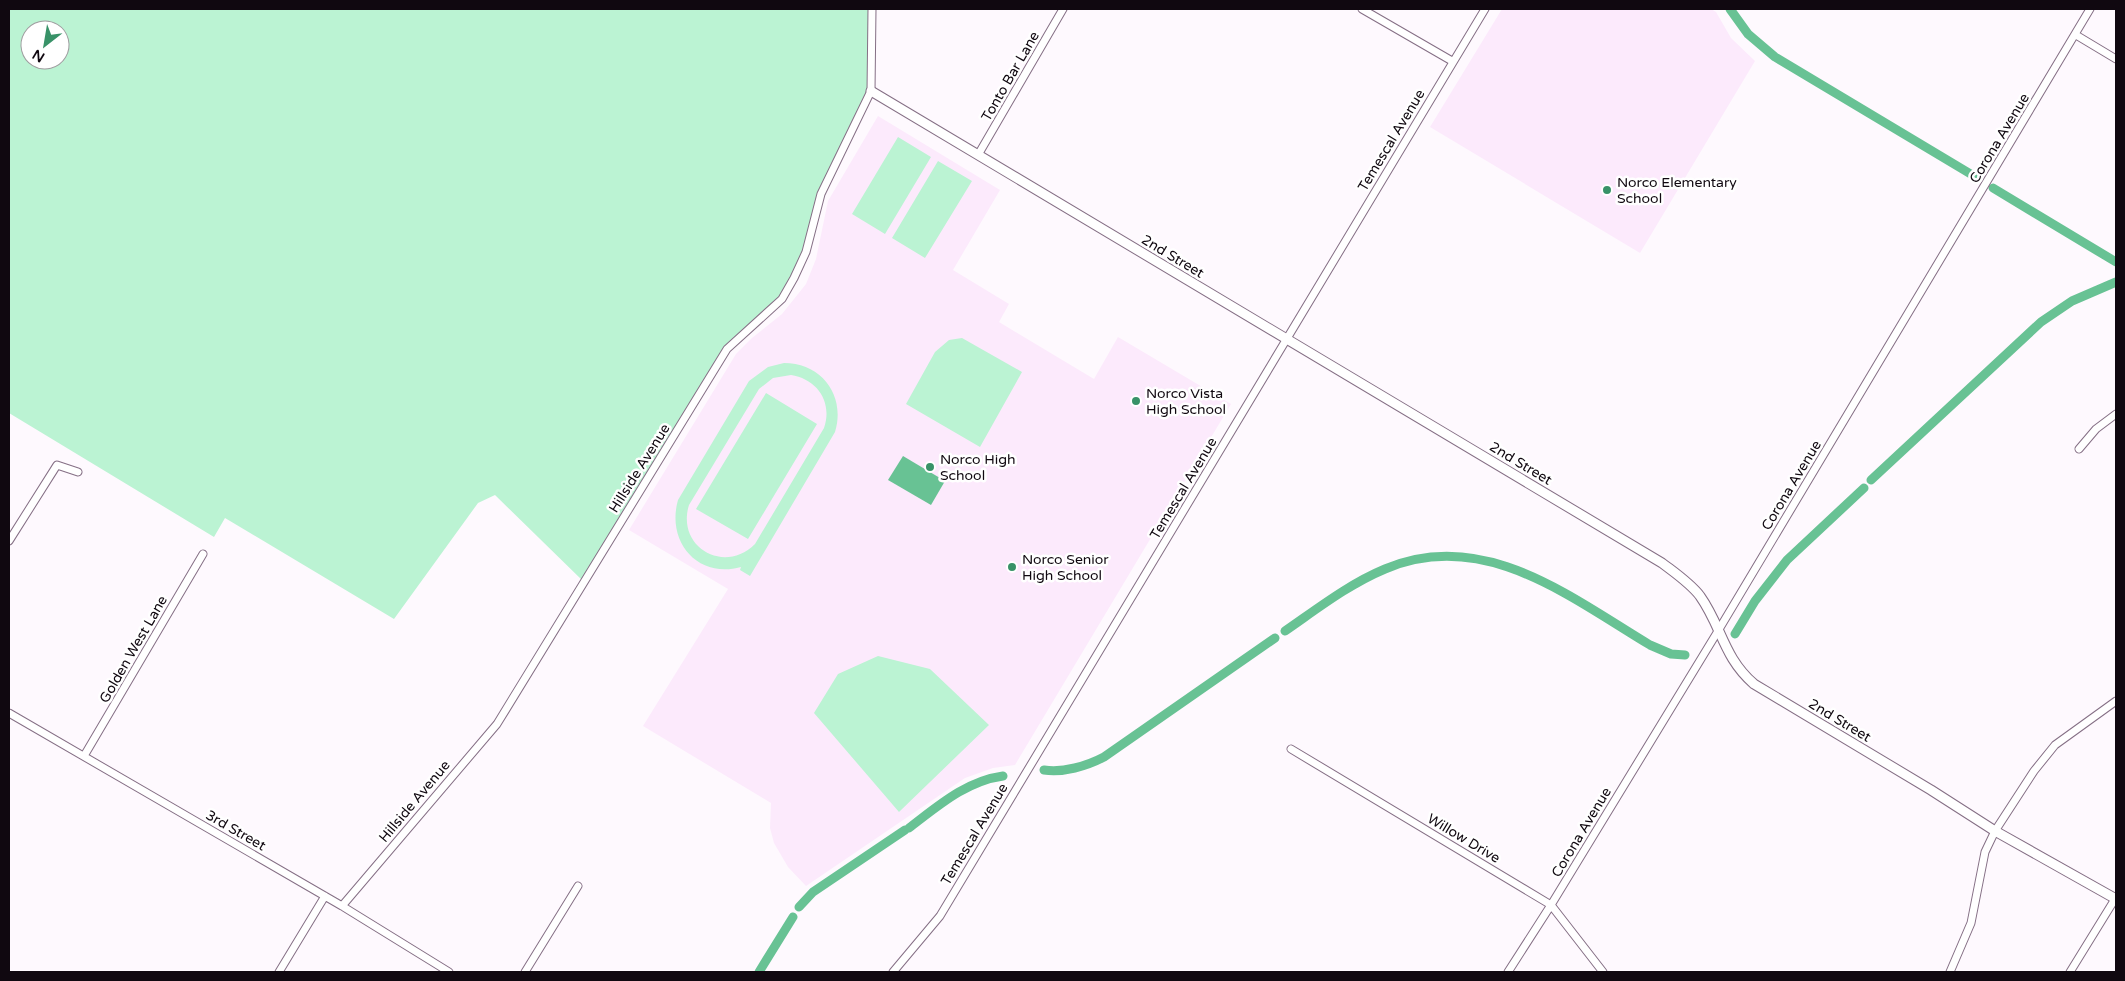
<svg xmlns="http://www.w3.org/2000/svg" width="2125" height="981" font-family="'Varela Round',sans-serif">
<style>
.built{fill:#fceafc}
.green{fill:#bbf3d3;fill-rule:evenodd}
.water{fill:#68c294}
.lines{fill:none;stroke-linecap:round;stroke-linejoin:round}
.canal{stroke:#68c294;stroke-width:9}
.minor-casing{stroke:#856f85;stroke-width:9}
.tertiary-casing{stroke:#856f85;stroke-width:11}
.minor{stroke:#fff;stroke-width:7}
.tertiary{stroke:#fff;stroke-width:9}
.poi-dot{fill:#389268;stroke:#fff;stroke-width:2}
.labels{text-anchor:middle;stroke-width:5;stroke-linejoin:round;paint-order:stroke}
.street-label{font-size:14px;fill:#100810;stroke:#fff}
.poi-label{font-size:14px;fill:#100810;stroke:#fff;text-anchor:start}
</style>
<rect width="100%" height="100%" fill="#fef9fe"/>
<path class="built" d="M1502,9H1711L1716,12L1731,38L1755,61L1640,253L1430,127Z
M878,116L1000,190L953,270L1009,304L999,322L1094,379L1118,337L1231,404L1015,765L993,768L965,778L806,886L788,867L774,843L770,828L771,803L643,726L728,589L629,530L736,354L752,338L782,314L806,284L816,259L828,201Z"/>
<path class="green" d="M9,9H872L871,91L821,194L806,252L782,299L727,349L584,582L495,495L478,503L394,619L225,518L214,537L9,413ZM30,30H60V60H30Z
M898,137L931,157L885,234L852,214Z
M938,161L972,181L925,258L892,238Z
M962,338L1022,372L980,447L906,404L935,352L949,340Z
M784,363C822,363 846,396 835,432L750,576L740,570L741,567C698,579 666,542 678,500L749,381L768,367ZM791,375C817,379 833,402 824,428L755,544C724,575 676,547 689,505L759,389L773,378Z
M766,393L817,424L748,539L696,509Z
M878,656L930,669L989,725L899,812L814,713L838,674Z"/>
<path class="water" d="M903,456L945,481L931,505L888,480Z"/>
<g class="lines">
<path class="canal" d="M1730,9L1748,34L1775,57L1974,176
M1993,188L2116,262
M1871,480L2041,322L2072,301L2116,282
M1285,631C1317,609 1349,584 1385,569C1483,527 1570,597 1650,645L1671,654L1685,655
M1735,634L1755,601L1787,560L1864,488
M1044,770C1063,773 1087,766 1104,757L1275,638
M909,828C938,806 966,781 1003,776
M799,907L813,892L905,830
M759,972L793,917"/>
<g class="minor-casing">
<path id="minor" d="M1362,9L1452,61
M2076,35L2116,59
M978,155L1063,9
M2079,449L2096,429L2116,414
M9,541L57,465L78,472
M9,713L342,906L449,972
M1291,749L1551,905L1603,972
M84,756L203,554
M342,906L497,724L727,349L782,299L794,278L806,252L821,194L871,91L872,9
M279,972L325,896
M525,972L578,886
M893,972L940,916L1485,9
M1508,972L1551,905L1718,631L2090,9
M1950,972L1971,923L1985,852L1995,831L2034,771L2055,745L2116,701
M2070,972L2115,899"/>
</g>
<g class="tertiary-casing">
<path id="tertiary" d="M871,91L1662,563C1675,573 1690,583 1700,596C1722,627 1723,657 1754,684L1931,790L1995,831L2116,899"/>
</g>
<use href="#minor" class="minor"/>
<use href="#tertiary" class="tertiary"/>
</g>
<g class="poi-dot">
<circle cx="1607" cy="190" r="5"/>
<circle cx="1136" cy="401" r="5"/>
<circle cx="930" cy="467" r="5"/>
<circle cx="1012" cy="567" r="5"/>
</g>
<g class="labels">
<g class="street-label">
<text transform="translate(1010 76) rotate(-60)" y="5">Tonto Bar Lane</text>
<text transform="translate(1999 138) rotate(-59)" y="5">Corona Avenue</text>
<text transform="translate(1391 140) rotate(-59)" y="5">Temescal Avenue</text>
<text transform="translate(1173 256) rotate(31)" y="5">2nd Street</text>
<text transform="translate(1521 463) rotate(31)" y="5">2nd Street</text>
<text transform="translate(639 468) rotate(-58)" y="5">Hillside Avenue</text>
<text transform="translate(1791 485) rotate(-59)" y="5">Corona Avenue</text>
<text transform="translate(1183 488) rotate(-59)" y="5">Temescal Avenue</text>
<text transform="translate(133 649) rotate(-60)" y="5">Golden West Lane</text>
<text transform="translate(1840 720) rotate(31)" y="5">2nd Street</text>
<text transform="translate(414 801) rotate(-50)" y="5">Hillside Avenue</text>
<text transform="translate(236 830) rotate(30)" y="5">3rd Street</text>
<text transform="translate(1581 832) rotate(-59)" y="5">Corona Avenue</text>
<text transform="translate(974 834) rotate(-59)" y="5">Temescal Avenue</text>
<text transform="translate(1464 838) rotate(31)" y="5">Willow Drive</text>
</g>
<g class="poi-label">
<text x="1617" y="187">Norco Elementary<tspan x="1617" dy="16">School</tspan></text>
<text x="1146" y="398">Norco Vista<tspan x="1146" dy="16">High School</tspan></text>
<text x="940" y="464">Norco High<tspan x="940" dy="16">School</tspan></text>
<text x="1022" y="564">Norco Senior<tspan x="1022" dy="16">High School</tspan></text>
</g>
</g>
<rect width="2125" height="981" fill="none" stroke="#100810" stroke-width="20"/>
<g transform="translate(45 45) rotate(211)"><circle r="24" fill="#ffffff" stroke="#9f9c9f"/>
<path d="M0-4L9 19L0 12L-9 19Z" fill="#389268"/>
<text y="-8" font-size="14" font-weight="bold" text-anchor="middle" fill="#100810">N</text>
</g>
</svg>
